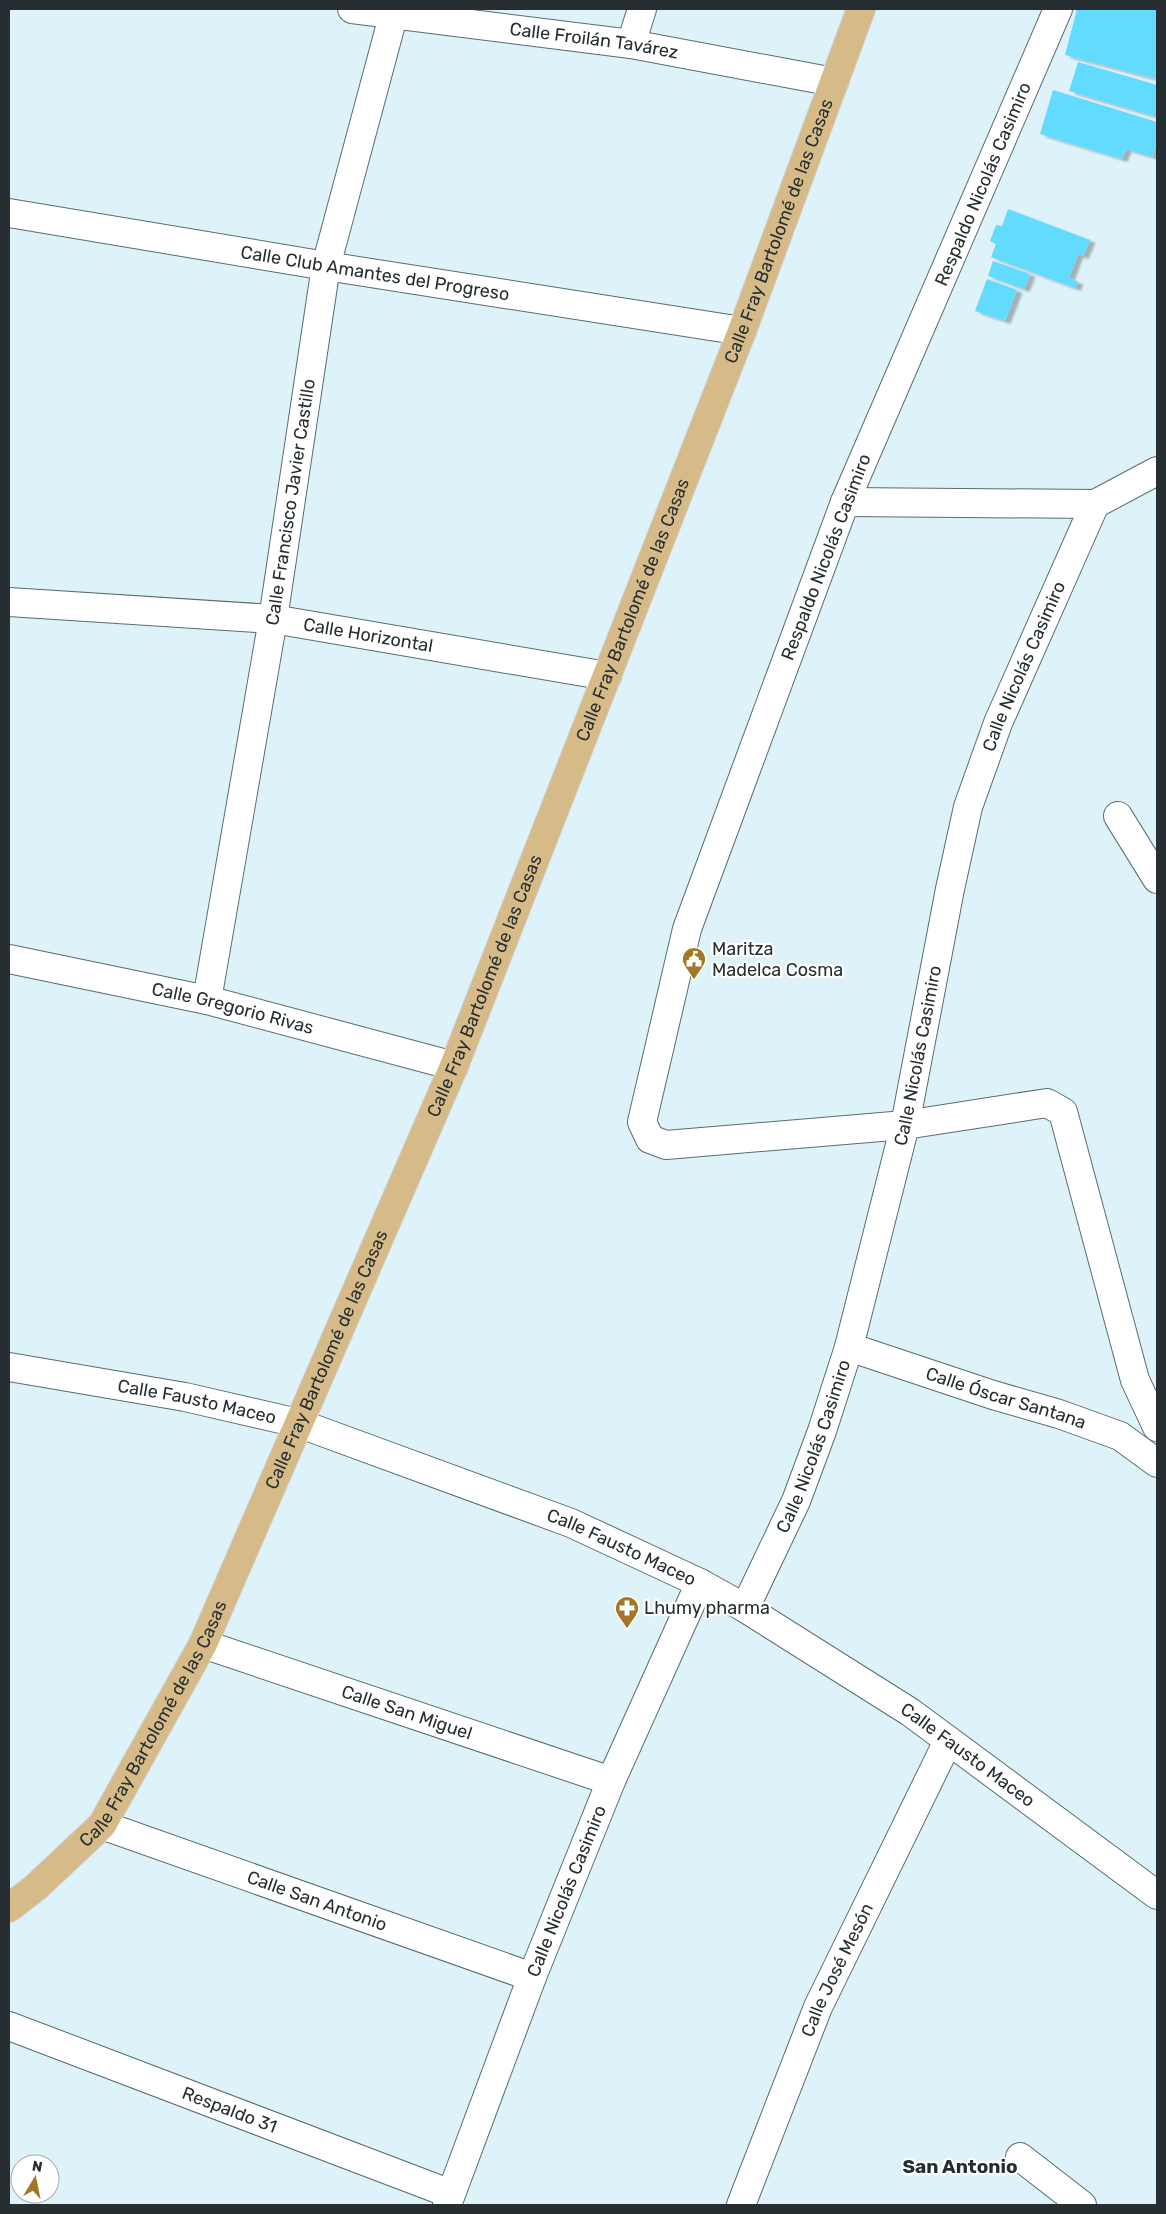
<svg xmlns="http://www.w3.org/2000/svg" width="1166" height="2214" font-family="Rubik,sans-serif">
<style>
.building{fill:#64dbfe;filter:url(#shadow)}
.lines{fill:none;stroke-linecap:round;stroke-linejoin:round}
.minor-casing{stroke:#596c72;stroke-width:30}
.major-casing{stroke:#cfd1d2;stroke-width:30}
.minor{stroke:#fff;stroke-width:28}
.major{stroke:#d6bb88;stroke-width:28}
.labels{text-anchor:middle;stroke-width:4.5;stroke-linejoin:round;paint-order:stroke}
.street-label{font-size:18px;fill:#262e31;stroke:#fff}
.poi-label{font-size:18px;fill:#262e31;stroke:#fff;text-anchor:start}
.neighbourhood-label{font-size:19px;font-weight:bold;fill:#262e31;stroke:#fff}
</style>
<defs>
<filter id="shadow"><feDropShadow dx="5.5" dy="3" stdDeviation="1" flood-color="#0004"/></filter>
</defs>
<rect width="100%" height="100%" fill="#ddf2f9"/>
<path class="building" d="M1077,9H1157V79L1065,55Z
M1078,62L1157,85V106L1154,116L1069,91Z
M1053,90L1157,122V141L1153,157L1126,149L1122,159L1040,134Z
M1008,209L1090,240L1083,256L1078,254L1069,278L1078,282L1075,288L991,257L996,244L990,241L996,225L1002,226Z
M993,261L1030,274L1024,289L988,276Z
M987,279L1017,290L1005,321L975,311Z"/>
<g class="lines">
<g class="minor-casing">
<g id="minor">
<path id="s1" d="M352,9L631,44L834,82"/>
<path d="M1058,9L845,502L687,929L642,1122L650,1139L666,1145L905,1125L1047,1103L1063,1112L1135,1380L1157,1427"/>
<path d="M631,44L642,9"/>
<path id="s2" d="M9,213L326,266L742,331"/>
<path d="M845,502L1095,504L1157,471"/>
<path id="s3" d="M9,602L273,619L607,676"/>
<path d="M1118,816L1157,879"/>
<path id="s4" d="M9,959L207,1000L454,1066"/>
<path id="s5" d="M207,1000L273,619L326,266L395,9"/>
<path id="s6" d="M849,1347L993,1395L1059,1414L1120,1436L1157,1463"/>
<path id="s7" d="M9,1367L185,1397L298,1423L571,1523L700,1583L745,1608L910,1712L1157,1895"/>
<path id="s8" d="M745,1608L796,1501L822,1431L849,1347L905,1125L950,889L968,807L998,723L1095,504"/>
<path id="s9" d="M203,1644L611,1781"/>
<path id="s10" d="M102,1825L532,1977"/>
<path id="s11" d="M9,2026L451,2194"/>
<path d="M1020,2157L1082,2205"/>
<path id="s12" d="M447,2205L532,1977L611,1781L700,1583"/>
<path id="s13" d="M741,2205L818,2007L948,1741"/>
</g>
</g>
<g class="major-casing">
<g id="major">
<path id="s14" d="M9,1908L36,1887L102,1825L203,1644L454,1066L742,331L861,9"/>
</g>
</g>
<use href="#minor" class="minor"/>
<use href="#major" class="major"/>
</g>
<defs>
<g id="civic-pin" transform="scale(1.25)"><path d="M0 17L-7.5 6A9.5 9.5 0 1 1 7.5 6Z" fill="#a27727" stroke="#fff"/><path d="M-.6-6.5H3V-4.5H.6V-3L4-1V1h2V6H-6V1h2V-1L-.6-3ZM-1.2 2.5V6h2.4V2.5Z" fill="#fff"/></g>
<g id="pharmacy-pin" transform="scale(1.25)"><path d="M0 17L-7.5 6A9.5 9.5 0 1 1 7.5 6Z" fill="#a27727" stroke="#fff"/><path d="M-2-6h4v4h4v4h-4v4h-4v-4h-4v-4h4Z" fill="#fff"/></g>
</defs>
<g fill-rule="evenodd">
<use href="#civic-pin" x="694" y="959"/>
<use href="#pharmacy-pin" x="627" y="1608"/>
</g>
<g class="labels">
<g class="street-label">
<text dy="6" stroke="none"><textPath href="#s1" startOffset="244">Calle Froilán Tavárez</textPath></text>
<text transform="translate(983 184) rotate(-67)" y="6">Respaldo Nicolás Casimiro</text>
<text dy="6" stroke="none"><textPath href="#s14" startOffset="1858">Calle Fray Bartolomé de las Casas</textPath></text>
<text dy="6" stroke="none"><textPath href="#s2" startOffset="371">Calle Club Amantes del Progreso</textPath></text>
<text dy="6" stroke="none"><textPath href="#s5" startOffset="505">Calle Francisco Javier Castillo</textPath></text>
<text transform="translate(826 557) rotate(-69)" y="6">Respaldo Nicolás Casimiro</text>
<text dy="6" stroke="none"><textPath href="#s14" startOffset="1452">Calle Fray Bartolomé de las Casas</textPath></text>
<text dy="6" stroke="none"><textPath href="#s3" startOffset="361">Calle Horizontal</textPath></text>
<text dy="6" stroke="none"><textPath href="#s8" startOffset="986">Calle Nicolás Casimiro</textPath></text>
<text dy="6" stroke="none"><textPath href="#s14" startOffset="1048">Calle Fray Bartolomé de las Casas</textPath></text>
<text dy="6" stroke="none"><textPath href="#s4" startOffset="229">Calle Gregorio Rivas</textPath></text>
<text dy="6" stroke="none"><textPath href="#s8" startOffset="581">Calle Nicolás Casimiro</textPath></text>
<text dy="6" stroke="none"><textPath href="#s14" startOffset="642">Calle Fray Bartolomé de las Casas</textPath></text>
<text dy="6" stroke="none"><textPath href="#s6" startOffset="165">Calle Óscar Santana</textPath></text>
<text dy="6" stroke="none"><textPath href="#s7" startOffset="191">Calle Fausto Maceo</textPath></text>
<text dy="6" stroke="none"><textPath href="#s8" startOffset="176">Calle Nicolás Casimiro</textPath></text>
<text dy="6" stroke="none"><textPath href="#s7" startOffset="641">Calle Fausto Maceo</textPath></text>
<text dy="6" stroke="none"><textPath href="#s9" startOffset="215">Calle San Miguel</textPath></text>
<text dy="6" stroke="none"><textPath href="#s14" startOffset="238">Calle Fray Bartolomé de las Casas</textPath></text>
<text dy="6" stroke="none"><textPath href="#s7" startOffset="1046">Calle Fausto Maceo</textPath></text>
<text dy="6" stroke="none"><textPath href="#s12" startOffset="336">Calle Nicolás Casimiro</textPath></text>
<text dy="6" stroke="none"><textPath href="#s10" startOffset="228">Calle San Antonio</textPath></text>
<text dy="6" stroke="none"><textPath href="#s13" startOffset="254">Calle José Mesón</textPath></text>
<text dy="6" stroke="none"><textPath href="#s11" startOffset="236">Respaldo 31</textPath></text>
</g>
<g class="poi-label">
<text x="712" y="955">Maritza<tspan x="712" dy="21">Madelca Cosma</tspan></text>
<text x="644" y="1614">Lhumy pharma</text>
</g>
<g class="neighbourhood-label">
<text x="960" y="2173">San Antonio</text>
</g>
</g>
<rect width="1166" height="2214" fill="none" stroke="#262e31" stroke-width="20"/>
<g transform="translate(35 2179) rotate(10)"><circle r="24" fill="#ffffff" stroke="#a8abad"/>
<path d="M0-4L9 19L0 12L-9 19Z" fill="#a27727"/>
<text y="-8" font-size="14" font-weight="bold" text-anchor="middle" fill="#262e31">N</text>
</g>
</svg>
